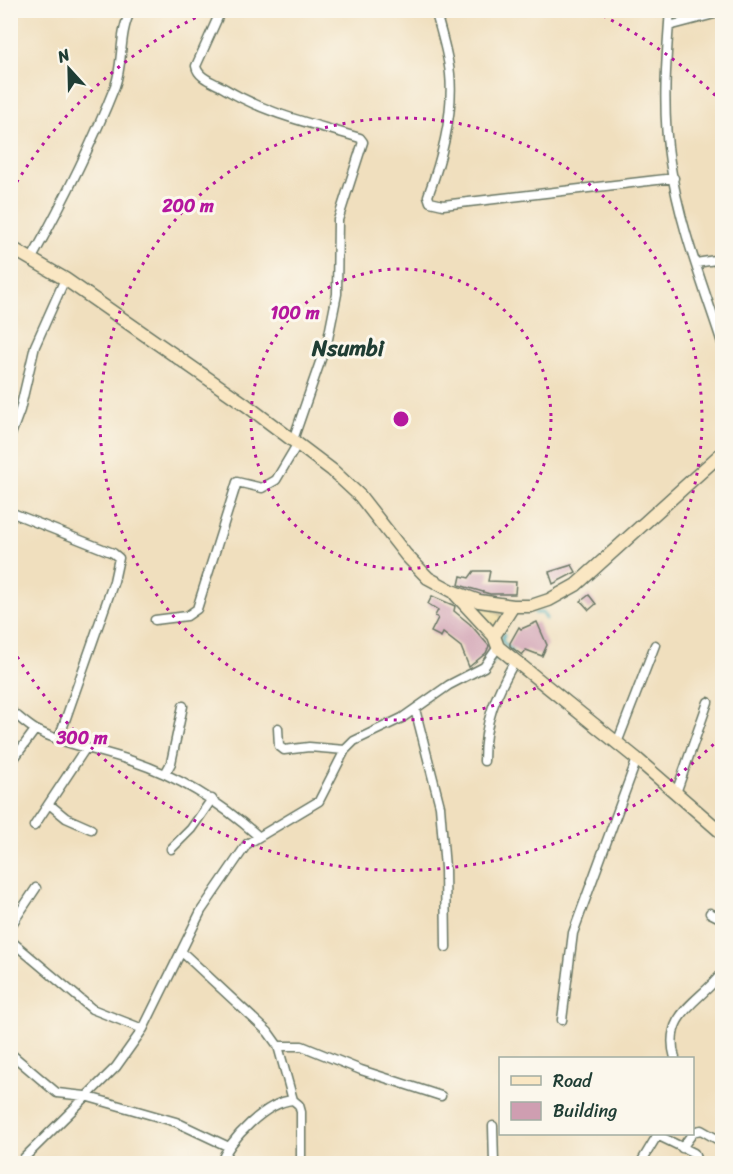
<svg xmlns="http://www.w3.org/2000/svg" width="733" height="1174" font-family="Sriracha,sans-serif">
<style>
.sand{fill:#eeda9e;stroke:#868c69;stroke-width:1.5}
.lines{fill:none;stroke-linecap:round;stroke-linejoin:round}
.stream{stroke:#3aabb6;stroke-width:3}
.building{fill:#cf9eb1}
.street-casing{stroke:#687664;stroke-width:11}
.secondary-casing{stroke:#687664;stroke-width:15}
.street{stroke:#fff;stroke-width:8}
.secondary{stroke:#fae7c3;stroke-width:12}
.ring{fill:none;stroke:#b5179e;stroke-width:3;stroke-dasharray:3 6}
.labels{text-anchor:middle;stroke-width:6;stroke-linejoin:round;paint-order:stroke}
.quarter-label{font-size:22px;font-weight:bold;fill:#1f3d34;stroke:#fbf7ec}
.centre{fill:#b5179e;stroke:#fbf7ec;stroke-width:3}
.ring-label{font-size:18px;text-anchor:middle;font-weight:bold;fill:#b5179e;stroke:#fbf7ec;stroke-width:6;stroke-linejoin:round;paint-order:stroke}
</style>
<rect width="100%" height="100%" fill="#fbf7ec"/>
<filter id="ink" filterUnits="userSpaceOnUse"><feTurbulence type="fractalNoise" baseFrequency=".0167" numOctaves="2"/><feDisplacementMap in="SourceGraphic" scale="12" xChannelSelector="R" yChannelSelector="G"/><feConvolveMatrix kernelMatrix="1 2 1 2 8 2 1 2 1" color-interpolation-filters="sRGB"/></filter>
<filter id="wash" filterUnits="userSpaceOnUse"><feTurbulence type="fractalNoise" baseFrequency=".008" numOctaves="4" result="noise"/><feDisplacementMap in="SourceGraphic" scale="24" xChannelSelector="R" yChannelSelector="G"/><feGaussianBlur stdDeviation="1.35" result="paint"/><feColorMatrix in="noise" values="0 0 0 0 0 0 0 0 0 0 0 0 0 0 0 0 0 1.4 0 .05"/><feComposite in="paint" operator="in"/></filter>
<g filter="url(#wash)">
<rect width="100%" height="100%" fill="#f0dfbe"/>
<path class="sand" d="M476,606L490,607L503,617L494,630L479,613Z"/>
<g class="lines">
<path class="stream" d="M535,613H543L546,619
M504,634L502,641L512,651
M492,663L494,659L501,658L507,665"/>
</g>
<g id="blocks">
<path class="building" d="M572,565L576,572L553,584L549,572Z
M474,571H490L488,581L516,582L515,594H490L459,585L461,576L469,578Z
M589,595L596,604L589,610L581,601Z
M432,596L455,606L454,611L470,624L489,646L486,653L469,667L461,647L443,633L441,637L431,632L438,618L435,616L438,610L428,604Z
M537,622L547,645L542,656L526,650L522,655L510,646V643L519,627L521,629Z"/>
</g>
</g>
<g filter="url(#ink)">
<use href="#blocks" fill-opacity="0" stroke="#687664" stroke-width="1.5"/>
<g class="lines">
<g class="street-casing">
<path id="street" d="M218,10L219,15L196,66C198,77 210,81 220,86C268,115 307,122 360,138L363,142L338,220L337,294L328,339L293,440
M435,10C441,31 448,53 450,74C454,115 442,158 428,196L430,202L443,205L674,178
M670,10C666,61 662,111 670,162C679,224 703,285 722,343
M669,26L722,12
M31,260C62,204 91,147 115,86C124,62 118,35 131,10
M696,263L722,259
M10,437L20,410L35,346L65,279
M10,512L113,553L119,558L114,581L59,738
M155,620L187,616L197,609L237,482L262,488L276,480L298,443
M415,709L440,806L445,868L446,947
M10,710C19,717 27,725 36,730C66,745 100,750 132,761C180,777 220,802 258,836
M278,728L279,746L284,750L309,747L345,750
M617,743L655,645
M484,761C484,721 496,694 515,661
M10,764L35,730
M165,774L171,763L183,706
M676,793L708,702
M49,804L66,818L91,829
M34,826L85,749
M171,849L191,829L212,799
M710,913L722,919
M10,927L36,888
M10,940L92,1009L143,1029
M182,952L268,1032L278,1046L293,1100
M562,1020L573,933L637,759
M278,1046H302L361,1070L441,1096
M10,1053L57,1093L85,1096L176,1122L227,1146
M675,1058C662,1014 700,1002 722,973
M493,1126L494,1164
M692,1132L701,1130L722,1142
M657,1135L694,1153L698,1164
M682,1148L692,1134
M22,1164L24,1158L116,1067L143,1029L201,911L247,844L319,801L345,750L354,741L402,718L449,685L484,667L498,647
M220,1164C230,1139 266,1102 293,1100L299,1105L301,1112V1164
M640,1164L658,1134"/>
</g>
<g class="secondary-casing">
<path id="secondary" d="M10,247L65,279L246,405L332,470L360,496L406,555L428,578L454,592L479,601L513,606H531L549,600L576,585L722,453
M456,595L494,636L498,647L637,759L722,833
M494,636L513,606"/>
</g>
<use href="#street" class="street"/>
<use href="#secondary" class="secondary"/>
</g>
</g>
<g class="ring">
<circle cx="401" cy="419" r="150"/>
<circle cx="401" cy="419" r="301"/>
<path d="M720 738A451 451 0 0 1 12 648M12 190A451 451 0 0 1 207 12M595 12A451 451 0 0 1 720 100"/>
</g>
<g class="labels">
<g class="quarter-label">
<text x="348" y="356">Nsumbi</text>
</g>
</g>
<circle cx="401" cy="419" r="9" class="centre"/>
<g class="ring-label">
<text x="188" y="212">200 m</text>
<text x="295" y="319">100 m</text>
<text x="82" y="744">300 m</text>
</g>
<rect width="733" height="1174" fill="none" stroke="#fbf7ec" stroke-width="36"/>
<rect x="499" y="1057" width="195" height="78" fill="#fbf7ec" stroke="#a3ada2" stroke-width="1.5"/>
<rect x="511" y="1076" width="30" height="9" fill="#fae7c3" stroke="#a3ada2" stroke-width="1.5"/>
<text x="553" y="1087" font-size="18" fill="#1f3d34">Road</text>
<rect x="511" y="1102" width="30" height="18" fill="#cf9eb1" stroke="#a3ada2" stroke-width="1.5"/>
<text x="553" y="1117" font-size="18" fill="#1f3d34">Building</text>
<g transform="translate(69 69) rotate(338)" stroke="#fbf7ec" stroke-width="4.5" paint-order="stroke">
<path d="M0-4.5L10 22L0 15L-10 22Z" fill="#1f3d34"/>
<text y="-9" font-size="16" font-weight="bold" text-anchor="middle" fill="#1f3d34">N</text>
</g>
</svg>
